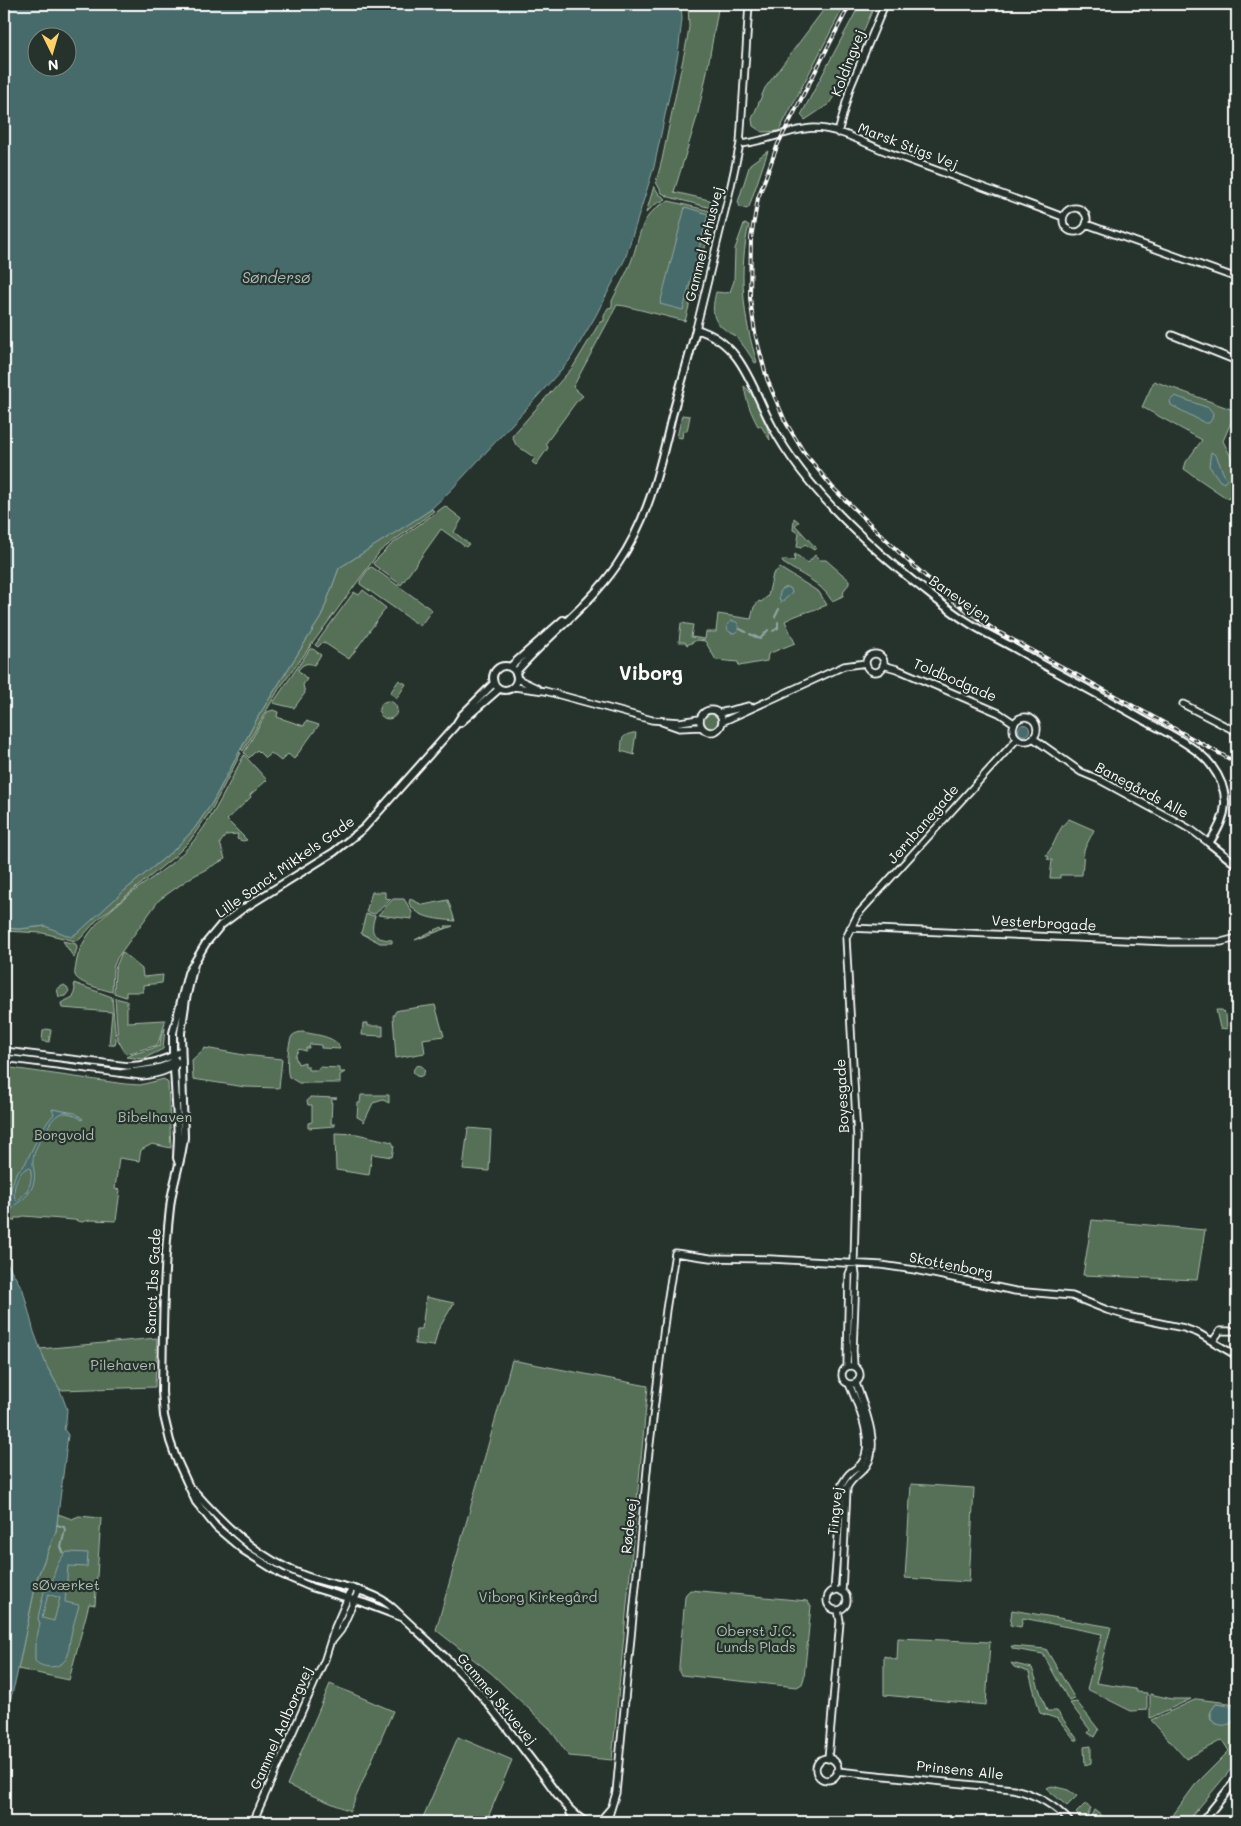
<svg xmlns="http://www.w3.org/2000/svg" width="1241" height="1826" font-family="Mali,sans-serif">
<style>
.green{fill:#557056;stroke:#aab8aa}
.water{fill:#466a6a;stroke:#90a6a6;fill-rule:evenodd}
.lines{fill:none;stroke-linecap:round;stroke-linejoin:round}
.stream{stroke:#90a6a6;stroke-width:2}
.tertiary-casing{stroke:#fff;stroke-width:9}
.secondary-casing{stroke:#fff;stroke-width:10}
.tertiary{stroke:#26332d;stroke-width:5.5}
.secondary{stroke:#26332d;stroke-width:6}
.rail-casing{stroke:#fff;stroke-width:4}
.rail{stroke:#26332d;stroke-width:2;stroke-dasharray:5.5;stroke-linecap:butt}
.labels{text-anchor:middle;stroke-width:4.5;stroke-linejoin:round;paint-order:stroke}
.street-label{font-size:14px;fill:#fff;stroke:#26332d}
.park-label{font-size:14px;fill:#b2bfb3;stroke:#26332d}
.water-label{font-size:15px;font-style:italic;fill:#acbcbc;stroke:#26332d}
.district-label{font-size:19px;font-weight:bold;fill:#fff;stroke:#26332d}
</style>
<rect width="100%" height="100%" fill="#26332d"/>
<filter id="ink" filterUnits="userSpaceOnUse"><feTurbulence type="fractalNoise" baseFrequency=".02" numOctaves="2"/><feDisplacementMap in="SourceGraphic" scale="10" xChannelSelector="R" yChannelSelector="G"/><feConvolveMatrix kernelMatrix="1 2 1 2 8 2 1 2 1" color-interpolation-filters="sRGB"/></filter>
<g filter="url(#ink)">
<path class="green" d="M688,4H719L706,77L697,117L674,192L718,202L715,209L669,197L662,193L656,182L662,160L687,40L689,27Z
M828,4H845L779,131L762,132L753,126L752,119L765,88Z
M860,4H875L841,85L829,104L805,120L801,115Z
M768,151L749,207L747,209L740,207L738,202L750,164Z
M654,186L659,194L666,199L654,205L646,213Z
M669,201L715,212L685,321L625,306L617,305L573,387L583,396L576,402L546,443L548,448L536,465L532,462L535,458L516,445L512,436L573,367L600,322L604,321V315L608,308L612,307V301C618,288 626,275 631,262C641,236 639,213 669,201Z
M744,224L749,225C738,270 743,319 757,362L755,363C749,354 744,345 736,337C732,333 727,332 723,328C710,319 713,305 716,292L725,293L730,292L734,281L735,249Z
M1154,381L1236,411L1223,441L1237,469V502L1230,497L1228,499L1184,469L1186,462L1202,440L1142,407Z
M744,386C754,393 769,427 770,440L761,426H758C751,413 746,401 744,386Z
M682,415L690,416L687,431H683L682,438L677,437Z
M445,506L462,519L454,532L469,544L466,547L441,529L401,585L374,565L373,563L391,545Z
M432,509L434,511L380,551L279,689L243,751L241,749L259,715L321,617L339,568Z
M794,518L799,522L795,525L816,548L814,550L805,544L801,548L797,547L799,533L793,530Z
M795,554L808,563L815,555L820,560H826L849,580V584L844,590L843,596L832,601C821,582 801,575 783,563L782,560L794,561Z
M372,567L432,610L420,626L360,584V581L369,568Z
M780,568L819,592L827,605C813,611 799,613 785,621L795,643L768,654L767,661L739,666L738,662L716,660L705,641L697,640L687,645L685,642H679L681,623L693,625L691,637L705,639L706,632H716L718,614L751,619L754,607L759,601L761,602L768,596L773,574Z
M363,590L386,608L349,659L323,642L318,647L315,645L354,592L359,595Z
M310,649H313L321,655L314,665C307,662 303,664 298,670L307,679L303,685L305,693L294,708L273,703Z
M399,680L406,684L397,698L390,693Z
M379 710a9 9 0 1 1 18 0a9 9 0 1 1-18 0Z
M273,710L278,712L277,717L304,726L306,721L319,725L294,759L288,754L281,761L271,753L265,758L257,750L249,758L244,753L267,712Z
M702 721a8 8 0 1 1 16 0a8 8 0 1 1-16 0Z
M633,733H636L633,753L635,755L621,751C623,740 619,736 633,733Z
M239,752L241,753L213,807L189,842L175,856L97,920L80,939L75,941L43,933L4,931V928L19,929L45,926L74,935L124,891L175,849L194,829L212,803Z
M244,755L267,780L250,795L251,797L227,820L247,840L243,841L237,839L238,834L226,835L220,843L225,859L190,878L159,900L117,958L113,968L112,992C103,989 78,984 75,975C74,972 76,967 76,964C83,919 142,888 173,862C180,856 190,846 196,838C216,813 229,783 244,755Z
M1069,819L1094,830L1084,850L1082,875H1060V878H1050L1052,860L1047,859L1049,857L1046,855C1056,845 1057,828 1069,819Z
M372,892H385V898L391,899L375,914L366,912Z
M393,899H404L412,912V919L378,915Z
M410,899L423,905L448,900L455,921C438,919 418,919 409,903Z
M366,914L375,916C369,934 374,939 392,940V943H380L361,933Z
M445,926H453L415,940L432,931L433,933L435,930L442,927L443,929L446,928Z
M63,941L76,944L77,948L74,958Z
M122,952L142,969L143,977L163,975L162,983L143,985V992H126V997L114,993L115,969Z
M74,983L112,997L116,1040L115,1045H109L112,1012L62,1008L61,1003L73,997L75,989Z
M64,985L67,987L69,991L65,996L59,997L57,989Z
M115,998L127,1001V1022L165,1020C165,1028 159,1036 158,1045L126,1054L118,1040Z
M435,1005L444,1036L423,1039L425,1053L396,1058L393,1016L396,1011L400,1010Z
M1216,1010H1222L1226,1014L1227,1029L1220,1028Z
M363,1023H368V1026H383V1036L362,1035Z
M165,1028L163,1049L143,1059L126,1057C138,1052 148,1050 160,1046L161,1036Z
M46,1029L51,1030L49,1042L42,1041L43,1031Z
M303,1032C315,1035 337,1036 340,1049L321,1048V1045L310,1044L309,1048H306V1051L299,1049L295,1056L298,1064L305,1062V1066H308V1070H318L319,1067L340,1068V1072H345L340,1075V1083H299L289,1077C286,1071 288,1042 292,1036C295,1033 299,1032 303,1032Z
M205,1048L244,1055L282,1059L279,1088L245,1087L193,1079L192,1060Z
M413.5 1071a5.5 5.5 0 1 1 11 0a5.5 5.5 0 1 1-11 0Z
M4,1067L125,1084L140,1085L164,1079L168,1083L171,1148L152,1144L141,1150L139,1161L119,1158L115,1189L120,1190L116,1221L90,1220L82,1222L74,1220L23,1216L21,1218H15L14,1221L4,1220Z
M361,1095H389V1103L383,1100L373,1103L364,1122L361,1119L357,1117L358,1103H360Z
M310,1097L337,1098L332,1099L331,1124H335V1126L308,1128V1123L312,1122V1105H308L307,1101Z
M468,1128L491,1130L489,1171L463,1169Z
M335,1133L357,1134L392,1142L394,1146L392,1157L372,1154L369,1175L336,1170Z
M1092,1220L1205,1230L1197,1280L1083,1275Z
M426,1297L454,1303L438,1330L434,1346L415,1344L416,1329H422Z
M157,1338L155,1387L60,1390L47,1367L40,1349Z
M512,1360L648,1386L612,1760L569,1756L549,1728L491,1673L436,1630Z
M911,1484L974,1488L969,1582L905,1578Z
M58,1514L72,1519L79,1516L101,1518L95,1605L89,1604L69,1680L18,1669L37,1578L56,1531Z
M690,1590L807,1601L811,1606L804,1678L802,1684L797,1687L681,1675L679,1672V1666L685,1597L686,1594Z
M1012,1610L1111,1627L1096,1683L1135,1689L1137,1692L1147,1693V1710L1131,1711L1087,1689L1102,1634L1023,1618L1021,1627L1010,1625Z
M898,1638L990,1642L986,1705L884,1695V1656L897,1660Z
M1011,1646L1046,1649L1075,1699L1069,1701L1043,1654L1013,1649Z
M1011,1663L1032,1668L1047,1711H1057L1078,1740H1075L1058,1719L1040,1713L1029,1672L1014,1667Z
M330,1684L393,1711L350,1811L287,1785Z
M1150,1694L1172,1699H1191L1150,1718Z
M1197,1699L1237,1704V1709V1707L1216,1704L1210,1714L1211,1720L1217,1724L1236,1721L1237,1716V1762L1187,1822H1168L1195,1785L1229,1751L1222,1740L1186,1759L1151,1720Z
M1077,1702L1099,1730L1095,1737L1088,1733L1090,1730L1070,1703Z
M458,1737L512,1760L486,1822H421Z
M1091,1746V1763L1085,1765L1084,1747Z
M1052,1786L1068,1790L1077,1796L1067,1806L1046,1788Z
M1085,1804L1091,1808L1084,1822L1076,1813Z
M1094,1810L1110,1822H1088Z"/>
<path class="water" d="M4,4H681L682,19L678,54L654,167L625,259L595,317L569,361L537,397L451,490L430,510L412,522L339,568L321,617L259,715L212,803L194,829L175,849L124,891L81,930L71,937L45,926L19,929L4,928ZM38,38H68V68H38Z
M685,207L708,214L683,310L660,304Z
M1175,396L1209,408L1213,413L1212,419L1209,423H1205L1171,405L1170,401Z
M1211,452C1220,456 1220,471 1227,479L1224,483L1220,481L1209,466Z
M788,587L791,589L792,593L781,603L779,597L781,589Z
M727 627a6 6 0 1 1 12 0a6 6 0 1 1-12 0Z
M1018.5 730a5.5 5.5 0 1 1 11 0a5.5 5.5 0 1 1-11 0Z
M52,1109L75,1113L83,1119L82,1120C67,1109 56,1111 48,1127C42,1137 35,1147 33,1159C32,1168 37,1174 33,1185C29,1196 23,1199 15,1205C12,1208 9,1214 7,1218L11,1204L10,1192L16,1173L25,1164L42,1129L54,1114ZM27,1168H30C34,1180 28,1193 18,1200H15C12,1189 17,1173 27,1168Z
M4,1258L23,1290L34,1332L47,1367L60,1390L67,1409L66,1421L64,1429L68,1435L56,1531L37,1578L16,1679L4,1723Z
M67,1552L88,1553L87,1567L68,1566L65,1602L79,1605C76,1617 72,1628 70,1640C69,1645 69,1651 68,1655C63,1669 44,1670 35,1661V1645L40,1624L38,1618L44,1592L50,1589C54,1575 56,1561 67,1552ZM48,1594L60,1598L54,1621L42,1618Z
M1216,1704L1237,1707L1236,1720C1226,1727 1220,1727 1211,1720V1711Z"/>
<g class="lines">
<path class="stream" d="M775,617L779,609
M740,629L746,632
M773,631L778,628V622
M750,634L760,639L768,630
M57,1525L64,1527L65,1530L61,1547L64,1554"/>
<g class="tertiary-casing">
<path id="tertiary" d="M838,133L850,88L885,4
M740,144C765,142 789,129 814,128C840,128 867,145 890,153C948,175 1006,195 1063,217
M1063 220a12 12 0 1 1 24 0a12 12 0 1 1-24 0Z
M1086,224L1237,278
M696,329L730,190L740,144L749,4
M1172,335L1237,361
M866 663a9 9 0 1 1 18 0a9 9 0 1 1-18 0Z
M883,665L897,669L999,713L1014,723
M518,679L537,688
M514,687L545,691L652,720L680,722L699,719
M1183,704L1237,732
M700 721a11 11 0 1 1 22 0a11 11 0 1 1-22 0Z
M719,713L749,706
M1013 729a12 12 0 1 1 24 0a12 12 0 1 1-24 0Z
M662,722L679,728L701,727
M722,722L844,666L866,663
M1033,738L1081,772L1100,780L1179,823L1193,831L1209,843
M850,928L1170,942H1221L1237,938
M4,1051L128,1066C148,1065 164,1061 181,1051
M4,1058L142,1076C158,1074 170,1071 182,1060
M1213,1341L1220,1331H1237
M842 1375a9 9 0 1 1 18 0a9 9 0 1 1-18 0Z
M854,1366L853,1350L856,1275L854,1263L857,1137L846,938L858,914L1017,739
M847,1367L849,1274L854,1263
M827 1600a10 10 0 1 1 20 0a10 10 0 1 1-20 0Z
M834,1591L842,1484C844,1481 846,1477 849,1474C853,1470 858,1468 861,1464C876,1443 858,1405 849,1384
M842,1592L847,1488C851,1478 861,1474 867,1465C881,1443 863,1405 856,1383
M333,1640L341,1630L359,1590
M816 1769a11 11 0 1 1 22 0a11 11 0 1 1-22 0Z
M828,1759L840,1621L838,1610
M837,1771L1013,1789C1035,1794 1055,1805 1070,1822
M253,1822L325,1659L335,1627L352,1588
M599,1822L611,1808
M607,1822L616,1793L648,1460L666,1310L675,1253L710,1258L771,1259L881,1265L915,1270L1015,1291L1072,1296L1107,1310L1131,1317L1184,1328L1198,1333L1237,1356"/>
</g>
<g class="secondary-casing">
<path id="secondary" d="M493 678a12 12 0 1 1 24 0a12 12 0 1 1-24 0Z
M510,667L563,620
M516,672C548,635 590,605 617,565C649,518 659,470 672,416C680,387 689,358 696,329C743,343 751,387 772,426C803,485 861,539 913,581C930,594 947,609 966,621C981,631 998,639 1014,648C1055,672 1098,694 1140,718C1161,730 1197,746 1211,765C1232,793 1228,817 1209,843L1237,865
M460,723L499,689
M194,964L186,999L181,1033L184,1137C182,1161 172,1184 170,1208C163,1269 163,1331 162,1392L164,1416L170,1441L176,1458L196,1502L216,1527L243,1550L281,1574L311,1587L364,1603L401,1617
M123,1073C140,1071 161,1071 175,1060
M179,1164L177,1158L178,1137L173,1052V1033L188,973L206,943L221,925L241,910L334,852L364,828L455,726L462,715L494,683
M193,1490C225,1526 257,1558 303,1575C332,1587 370,1586 394,1609C423,1637 454,1663 480,1694C502,1720 522,1748 543,1775C555,1791 568,1812 586,1822
M570,1812L575,1822
M1202,1822L1237,1779"/>
</g>
<use href="#tertiary" class="tertiary"/>
<use href="#secondary" class="secondary"/>
<g class="rail-casing">
<path id="rail" d="M850,4L778,144L758,198L751,238L750,298L755,333L767,379L785,421L803,451L833,488L906,559L955,602L993,629L1237,763"/>
</g>
<use href="#rail" class="rail"/>
</g>
</g>
<g class="labels">
<g class="street-label">
<text transform="translate(848 63) rotate(-69)" y="5">Koldingvej</text>
<text transform="translate(908 146) rotate(21)" y="5">Marsk Stigs Vej</text>
<text transform="translate(704 244) rotate(-76)" y="5">Gammel Århusvej</text>
<text transform="translate(960 599) rotate(35)" y="5">Banevejen</text>
<text transform="translate(955 680) rotate(23)" y="5">Toldbodgade</text>
<text transform="translate(1142 790) rotate(28)" y="5">Banegårds Alle</text>
<text transform="translate(923 824) rotate(-49)" y="5">Jernbanegade</text>
<text transform="translate(285 867) rotate(-35)" y="5">Lille Sanct Mikkels Gade</text>
<text transform="translate(1044 923) rotate(3)" y="5">Vesterbrogade</text>
<text transform="translate(842 1096) rotate(-93)" y="5">Boyesgade</text>
<text transform="translate(951 1265) rotate(11)" y="5">Skottenborg</text>
<text transform="translate(153 1281) rotate(-87)" y="5">Sanct Ibs Gade</text>
<text transform="translate(835 1511) rotate(-84)" y="5">Tingvej</text>
<text transform="translate(629 1526) rotate(-84)" y="5">Rødevej</text>
<text transform="translate(497 1699) rotate(50)" y="5">Gammel Skivevej</text>
<text transform="translate(281 1728) rotate(-66)" y="5">Gammel Aalborgvej</text>
<text transform="translate(960 1770) rotate(6)" y="5">Prinsens Alle</text>
</g>
<g class="park-label">
<text x="155" y="1122">Bibelhaven</text>
<text x="64" y="1140">Borgvold</text>
<text x="123" y="1370">Pilehaven</text>
<text x="66" y="1590">sØværket</text>
<text x="538" y="1602">Viborg Kirkegård</text>
<text x="756" y="1636">Oberst J.C.<tspan x="756" dy="16">Lunds Plads</tspan></text>
</g>
<g class="water-label">
<text x="276" y="283">Søndersø</text>
</g>
<g class="district-label">
<text x="651" y="680">Viborg</text>
</g>
</g>
<rect width="1241" height="1826" fill="none" stroke="#26332d" stroke-width="20"/>
<rect x="10" y="10" width="1221" height="1806" fill="none" stroke="#fff" stroke-width="2" filter="url(#ink)"/>
<g transform="translate(52 52) rotate(175)"><circle r="24" fill="#26332d" stroke="#7d8581"/>
<path d="M0-4L9 19L0 12L-9 19Z" fill="#ffd166"/>
<text y="-8" font-size="14" font-weight="bold" text-anchor="middle" fill="#ffffff">N</text>
</g>
</svg>
